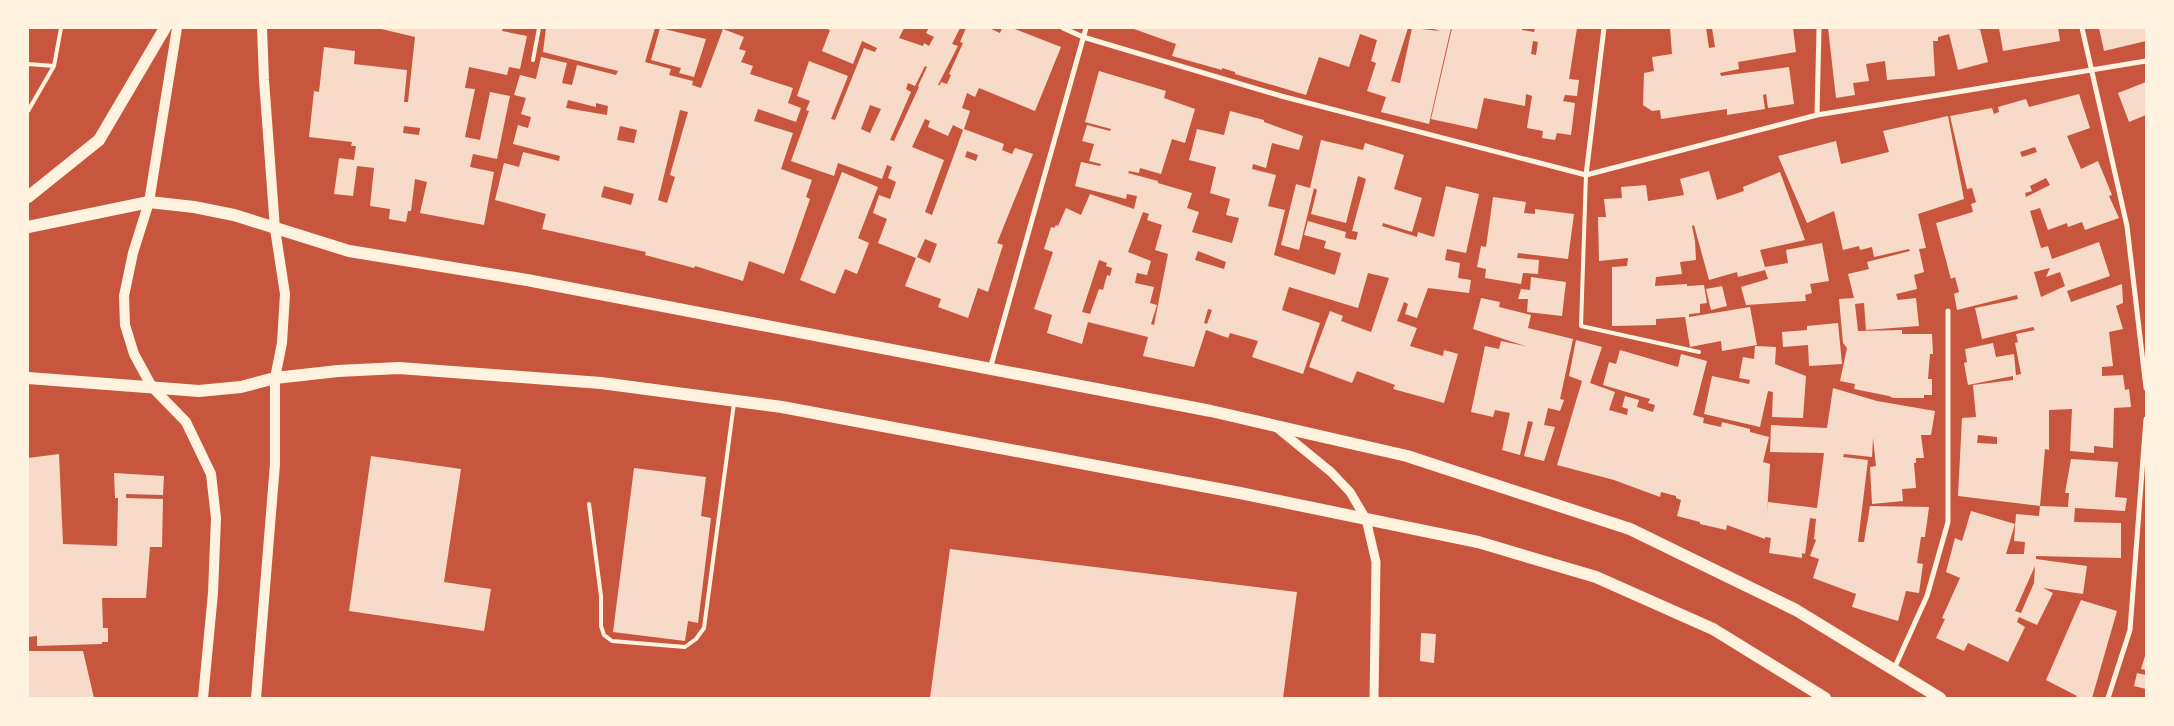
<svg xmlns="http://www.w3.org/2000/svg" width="2174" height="726" font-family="'Crimson Pro',serif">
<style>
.building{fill:#f7dbc8;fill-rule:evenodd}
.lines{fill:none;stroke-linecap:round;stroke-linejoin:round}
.service{stroke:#fff3e0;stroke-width:4}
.minor{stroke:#fff3e0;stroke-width:5}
.tertiary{stroke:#fff3e0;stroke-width:9}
.secondary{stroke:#fff3e0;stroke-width:10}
.primary{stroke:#fff3e0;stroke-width:12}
</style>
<rect width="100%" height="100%" fill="#c8553d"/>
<path class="building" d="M377,28H503L502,31L527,36L520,69L509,67L507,75L469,67L465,88L475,89L465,137L480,140L490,92L510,96L497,159L473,154L470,167L494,172L484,225L420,213L427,182L415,179L411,211H408L406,222L389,219L390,209L370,206L374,168L357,166L353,196L334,194L339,158L354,160L356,146H351L352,142L309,137L314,91L319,92L324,47L355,51L354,64L407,70L404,102H408L415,37ZM404,126L420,128L419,135L403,133Z
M546,28H655L645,62L671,69L669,75L693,81L692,85L701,88L723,29L744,37L739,49L746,51L741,62L753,66L750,74L793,88L788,103L801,108L796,122L758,109L754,121L793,133L781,169L812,180L806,197L810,199L784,274L749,261L743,281L695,266L694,268L645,255L646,252L542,229L546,214L495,200L504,163L519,167L523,152L559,161L560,156L513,144L518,125L528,128L531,117L521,114L526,98L514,95L520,75L536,79L541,57L567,63L562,83L572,85L577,65L616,75L618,71L543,52ZM568,100L596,107V103L608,106L607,115L566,108ZM680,110L688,112L670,175L675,177L667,203L658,200ZM620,126L637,130L634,143L617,140ZM604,186L634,194L631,205L601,197Z
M660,28L706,39L694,77L679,73L681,68L651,60Z
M824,28H904L899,38L923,46L924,43L929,46L934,37L926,33L929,28H960L952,44L958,46L938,85H940L941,82L947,84L951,75L949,74L963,43L960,42L966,28H989L1000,33L1002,28H1012L1061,47L1035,111L979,88L975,97L967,93L962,108L970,111L964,129L1004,144L1002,150L1012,154L1015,148L1033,154L997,243L1003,245L988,292L978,288L968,318L938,307L941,299L905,286L916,258L878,243L887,219L873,213L879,195L890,199L896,182L888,178L892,167L887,165L882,179L838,163L834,176L791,161L809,111L806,110L810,101L797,96L809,61L848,76L831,119L835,120L864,48L875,52L877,48L862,41L853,64L822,51L830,30ZM925,66L927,67L918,86L919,87L894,141L890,140L911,92L906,89L908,83L915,86ZM870,105L881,109L870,133L861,129ZM925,119L930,121L928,127L948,136L953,125L963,130L932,215L925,212L944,160L912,147ZM967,151L978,155L976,161L965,157ZM925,239L937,244L930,263L917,257Z
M1134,28L1330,29L1408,28L1387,94L1391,81L1400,83L1412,28L1440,31L1431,28H1451L1429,124L1381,112L1386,97L1367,91L1376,63L1371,61L1377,40L1360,34L1349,67L1319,57L1306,95L1235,74V72L1222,68V70L1172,56L1176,44L1134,29Z
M1452,28H1522V30L1534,32L1535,28H1577L1569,79L1579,80L1577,96L1565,95L1563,101L1575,103L1571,135L1557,133L1555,140L1542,138L1543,131L1527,128L1532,96L1526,94L1525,106L1484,98L1477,129L1431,119ZM1533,41L1538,42L1536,55L1531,54Z
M1670,28H1706L1709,48L1715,47L1712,28H1793L1796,52L1738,62L1739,69L1720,73L1721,76L1789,67L1794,104L1768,108L1766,94L1763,95L1765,109L1727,115V109L1661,119L1660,110L1652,111L1643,105L1644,73L1654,71L1652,57L1672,54Z
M1828,28H1977L1978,30L1980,29L1988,62L1958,70L1949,34L1938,37V41H1933L1935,76L1887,80L1885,61L1866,64L1869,81L1853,83L1855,95L1836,98Z
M1999,28H2058L2060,41L2003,51Z
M2099,28H2146V41L2104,51Z
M1099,71L1166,91L1164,98L1195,109L1185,143L1172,139L1161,174L1140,168L1139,173L1129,171L1128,173L1158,181V183L1192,193L1187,208L1199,212L1192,232L1232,243L1239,218L1226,215L1230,199L1210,193L1216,167L1189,160L1197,129L1224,135L1230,111L1264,120V122L1303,136L1299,150L1272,143L1266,168L1253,164L1252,169L1276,175L1268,206L1285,210L1274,255L1335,275L1341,253L1324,248L1326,241L1304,235L1308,221L1346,232L1345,238L1356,240L1358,232L1352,231L1366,179L1358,176L1346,223L1311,214L1317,190L1314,188L1299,250L1281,245L1296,184L1310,188L1321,140L1363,150L1365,143L1404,155L1394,189L1422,198L1412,232L1383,223L1382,226L1417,237L1418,232L1434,237L1446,186L1479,194L1466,253L1447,249L1445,260L1460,263L1458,278L1471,280L1469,293L1428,288L1417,318L1405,314L1408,304L1404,302L1397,321L1417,328L1410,346L1443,356L1444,350L1458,354L1444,403L1393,389L1395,385L1357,371L1352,383L1309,367L1330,311L1343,316L1341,321L1371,332L1389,278L1368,273L1358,308L1289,287L1282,310L1320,323L1303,374L1252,357L1258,341L1230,333L1228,338L1206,330L1194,367L1143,356L1148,337L1088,322L1082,344L1047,333L1052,315L1034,309L1053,252L1044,249L1051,227L1054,228L1056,225L1058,226L1066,208L1081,215L1090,194L1134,209L1137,196L1127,194L1126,199L1075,186L1081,162L1100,166L1101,164L1089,161L1094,144L1082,141L1087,125L1110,131L1111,129L1085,122ZM1143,212L1149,214L1147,220L1162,225L1155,250L1168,254L1154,325L1151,324L1157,305L1150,303L1154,287L1135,283L1137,273L1147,275L1151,261L1128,252ZM1198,251L1226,262L1224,269L1195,260ZM1099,260L1107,263L1106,266L1112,268L1110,276L1107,275L1103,290L1099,289L1090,314L1082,312ZM1208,309L1212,310L1207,324L1204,323Z
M2146,82V115L2129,122L2118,93Z
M2079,94L2090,128L2067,136L2081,169L2098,161L2112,195L2109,196L2119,218L2085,230L2082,222L2068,227L2067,223L2048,230L2040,208L2030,211L2041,248L2048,246L2052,259L2099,242L2110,276L2067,291L2071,302L2122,284L2123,303L2116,306L2123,329L2109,332L2113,366L2102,367V376L2123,375L2125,390L2129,389L2131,407L2114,408L2113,448L2094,446V453L2070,451L2072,409L2049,410V450L2045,449L2040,506L2068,507L2069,493H2065L2071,459L2118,462L2115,497L2127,498L2125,511L2075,508L2074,522L2121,523V558L2036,556V559L2087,566L2083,594L2043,588L2053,593L2037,625L2019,617L2017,622L2025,627L2008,662L1968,643L1964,651L1936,638L1945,619L1942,618L1960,578L1946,572L1955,538L1962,541L1971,511L2015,524L2006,554H2024L2025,542L2014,541L2016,514L2039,516L2040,506L1958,496L1962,418L1976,417L1973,385L2013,380V376L1968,385L1964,363L1967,362L1965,349L1993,343L1996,357L2014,354L2016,375L2021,374L2015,343L2018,342L2016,334L2035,330L2033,327L1982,339L1975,308L2018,299L2017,295L1957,310L1954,294L1959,292L1955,277L1951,279L1936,223L1973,212L1971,204L1976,202L1972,188L1967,189L1950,116L1992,108L1994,114L1999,112L1998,107L2026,99L2029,107ZM2035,147L2037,152L2022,157L2020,152ZM2046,178L2050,185L2026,197L2025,193L2032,191L2030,186ZM2050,268L2046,277L2060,272L2065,286L2041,297L2034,272ZM1978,435L1997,437V444L1977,443ZM2035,566L2034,583L2021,613L2015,611Z
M1948,116L1964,199L1918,214L1926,248L1919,249L1924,272L1914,275L1917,289L1896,294L1898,300L1916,298L1919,326L1866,330L1864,303L1855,304L1858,331L1902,330V334H1932L1933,354H1930L1928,379H1932V395H1924V398H1893L1889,396L1854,389L1855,384L1840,381L1847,348L1843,343L1839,299L1854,298L1848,274L1869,269L1867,262L1910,251L1909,249L1874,257L1872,247L1860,250L1859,246L1843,250L1834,211L1807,223L1778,156L1836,141L1841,164L1889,152L1883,131Z
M1709,171L1717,200L1744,191L1743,187L1780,172L1805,240L1760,250L1765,267L1788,263L1786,250L1822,243L1829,281L1810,284L1812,293L1805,295L1806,301L1746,305L1741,287L1768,279L1765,270L1738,277L1737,272L1709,280L1694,225L1692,226L1695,241L1696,260L1680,262L1682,274L1656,277L1655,286L1687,284V286L1704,285L1707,303L1700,304V313L1689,314V317L1750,307L1757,345L1722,351L1721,341L1690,347L1685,317L1656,319V325L1612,326V267L1627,266L1628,258L1599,261L1598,217H1606L1604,199L1622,198L1621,187L1646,185L1648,201L1684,195L1680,179Z
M842,172L878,187L858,238L869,243L857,274L845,269L835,294L800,280Z
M1493,197L1526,202L1524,213L1535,214V209L1574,214L1568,259L1518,253L1517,258L1539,260L1538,274L1523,273L1521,284L1485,278L1486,269L1477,267L1481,246L1486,247Z
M1531,277L1566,282L1562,316L1527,312L1528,299H1518L1521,289L1530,290Z
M1722,286L1727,306L1711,310L1706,289Z
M1481,298L1500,302L1499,307L1531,315L1528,328L1573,339L1560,399L1564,400L1560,411L1548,408L1544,425L1555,427L1544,461L1524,456L1533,422L1528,421L1520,455L1502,450L1510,413L1495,410L1493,417L1471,412L1485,346L1499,349L1501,341L1525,346L1473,329Z
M1838,323L1842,364L1809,366L1808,345L1783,347L1782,332L1807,330V326Z
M1576,340L1602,347L1590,383L1615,392L1609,410L1627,415L1628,409L1622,407L1625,396L1639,400L1637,407L1653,412L1655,405L1648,403L1650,399L1603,385L1609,362L1616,364L1620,350L1678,367L1681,354L1707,361L1693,415L1704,418L1703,423L1721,427L1722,422L1750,429V432L1769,437L1763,462L1770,464L1767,515L1768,502L1817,508L1824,453L1770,452L1771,425L1827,428L1833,388L1877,401L1935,411L1931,435H1921L1924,458H1916V463H1914L1916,488L1902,489L1903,501L1872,504L1870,467L1876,466L1873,438L1872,457L1844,454L1843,457L1868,460L1858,542H1864L1870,506L1929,507L1925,537H1921L1917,563L1923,564L1919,593L1906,591L1898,621L1852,607L1856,594L1813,578L1819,559L1810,556L1816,540L1814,539L1816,519L1810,518L1805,554L1802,553V558L1769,553L1771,538L1765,537V539L1727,525L1726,530L1700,524V522L1677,516L1681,500L1676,498V496L1661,492L1660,497L1614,480L1557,465L1582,381L1569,376Z
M1755,346L1776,347L1775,364L1806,376L1803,418L1772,417L1773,392L1768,391L1760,427L1704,414L1712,376L1749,384L1750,380L1739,378L1743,357L1754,359Z
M59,454L63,544L117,546L118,498H115L114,473L164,476L163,495L126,494V498L163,499L162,547H150L146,598H102L103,628H108V642H102V644L37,646V636L28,637V458Z
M371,456L461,469L444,582L491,589L484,631L349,611Z
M634,468L706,477L701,516L711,518L698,623L688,621L685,641L613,632Z
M950,549L1297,592L1283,698H930Z
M2081,600L2117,611L2092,698H2075L2077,696L2046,680Z
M1421,633L1436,634L1434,663L1420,661Z
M28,651H83L94,698H28Z
M2146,653V670L2141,669Z
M2137,673L2146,675V689L2134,686Z"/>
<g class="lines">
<path class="service" d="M533,60L539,28
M28,64L54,66
M28,111L54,66L61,28
M1586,175L1581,326L1699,352
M589,504L601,596V626L604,635L612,641L685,647L696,639L704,628L734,403"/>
<path class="minor" d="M1063,28L1083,37L1281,96L1586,175L1817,115L2146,61
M2082,28L2127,226L2146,388
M1817,115L1819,28
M1586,175L1604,28
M990,369L1086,28
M1894,669L1927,596L1948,522V311
M2108,698L2130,630L2146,419"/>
<path class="tertiary" d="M1276,427L1331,472L1350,492L1366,519L1376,562L1374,698"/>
<path class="secondary" d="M177,28L149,202L133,253L124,296L125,325L134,354L152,387L186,422L211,474L216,518L213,593L203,698
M256,698L275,464V378L282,343L285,294L275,229L264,80L262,28"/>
<path class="primary" d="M28,197L99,140L165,28
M28,227L149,202L194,207L234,215L349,251L527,280L1211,411L1407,456L1630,529L1796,610L1940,698
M28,378L199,391L241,387L275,378L338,371L399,368L601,383L782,407L1240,493L1478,542L1596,577L1713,629L1825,698"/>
</g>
<rect width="2174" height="726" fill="none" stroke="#fff3e0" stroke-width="58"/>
</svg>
